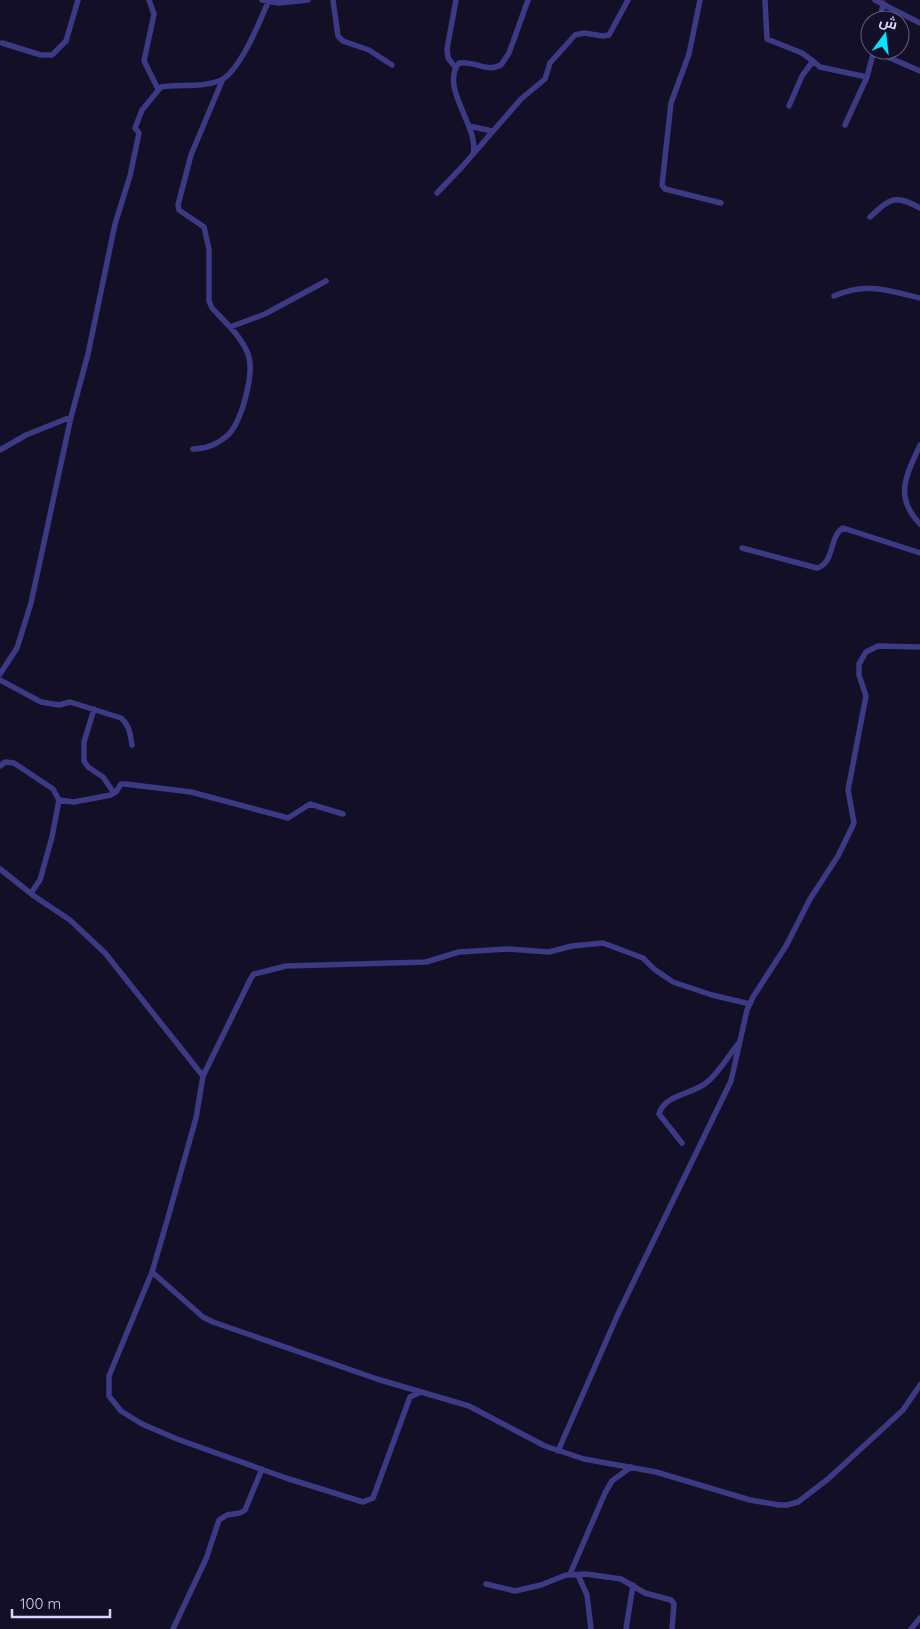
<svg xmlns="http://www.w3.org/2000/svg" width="920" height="1629" font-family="Quicksand,Cairo,sans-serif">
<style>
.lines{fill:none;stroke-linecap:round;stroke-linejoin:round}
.street{stroke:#3d3a85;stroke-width:5.5}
</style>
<rect width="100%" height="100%" fill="#130f26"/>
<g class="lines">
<path class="street" d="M149,0L154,14L144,61L158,89
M262,0L279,3L308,0
M333,0L338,36L343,41L369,50L392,65
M700,0L689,54L671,103L662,185L665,189L721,203
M765,0L767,39L802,53L813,61
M875,0L920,23
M880,20L883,3
M2,43L41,55H52L66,41L78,0
M874,51L920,71
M456,68L448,58L447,49L456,0
M789,106L802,76L813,61L820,67L867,77
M845,125L867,77L874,50
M469,126L492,131
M473,154C480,127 439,88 459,63C474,60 486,73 501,65L509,53L528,0
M437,193L461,168L521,99L545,79L550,63L575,35L584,33L603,36L609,35L628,0
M870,217C891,198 894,194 920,208
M834,296C868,282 886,290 920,298
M230,327L265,314L326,281
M920,445C907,475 893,496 920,524
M193,449C206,449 218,444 228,435C242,421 255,372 248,354C241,336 225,322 212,308L209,301V249L204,227L179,210L178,205L191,155L222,81
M0,450L26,435L71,417
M742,548L817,568C835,563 829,536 843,528L920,553
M0,674L17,648L31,603L71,417L88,354L115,224L130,176L139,133L135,128L142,110L161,87C180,84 200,88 219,81C239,74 260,21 268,2
M0,680L41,702L59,705L70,702L121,718C130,726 130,734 132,745
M94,709L84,742V761L88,767L103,777L114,793
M0,766L5,762L14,763L53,789L59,800L52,837L40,880L31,893
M59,800L74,802L111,795L116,792L121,784H125L191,792L288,818L310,804L343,814
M0,869L34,896L70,920L105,953L203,1076
M682,1143L659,1114C665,1094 691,1095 706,1083C719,1073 728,1056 738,1044
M152,1272L203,1317L213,1322L377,1379L469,1406L545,1446L584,1459L656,1472L750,1500L779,1505H787L798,1502L828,1479L903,1410L920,1385
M421,1392L410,1397L373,1498L363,1502L286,1478L177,1439L142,1424L121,1411L109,1396V1376L152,1272L167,1221L196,1118L203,1076L251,978L254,974L286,966L426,962L459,952L507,949L549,952L572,946L603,943L643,958L654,969L673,982L712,995L750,1004
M558,1451L618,1314L731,1081L747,1010L753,997L786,946L810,899L838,856L854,823L848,790L866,696L859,675V664L866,652L878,646L920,647
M570,1574L605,1493L612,1481L631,1467
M578,1575L587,1595L591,1629
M486,1584L515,1591L541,1585L566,1575L586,1574L621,1579L645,1593L671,1600L674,1604L672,1629
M173,1629L206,1559L219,1520L227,1515L240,1513L245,1510L262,1469
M626,1629L633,1585
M911,1629L920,1618"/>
</g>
<g transform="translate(885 35) rotate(15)"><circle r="24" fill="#130f26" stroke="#625e7d"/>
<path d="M0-4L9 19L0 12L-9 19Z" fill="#00e5ff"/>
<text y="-8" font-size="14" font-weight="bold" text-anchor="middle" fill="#d9d4ff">ش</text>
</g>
<path d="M12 1609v8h98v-8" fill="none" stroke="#d9d4ff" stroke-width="2.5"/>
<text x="20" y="1609" font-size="15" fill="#d9d4ff" stroke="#130f26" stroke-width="4" paint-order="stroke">100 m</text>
</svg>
